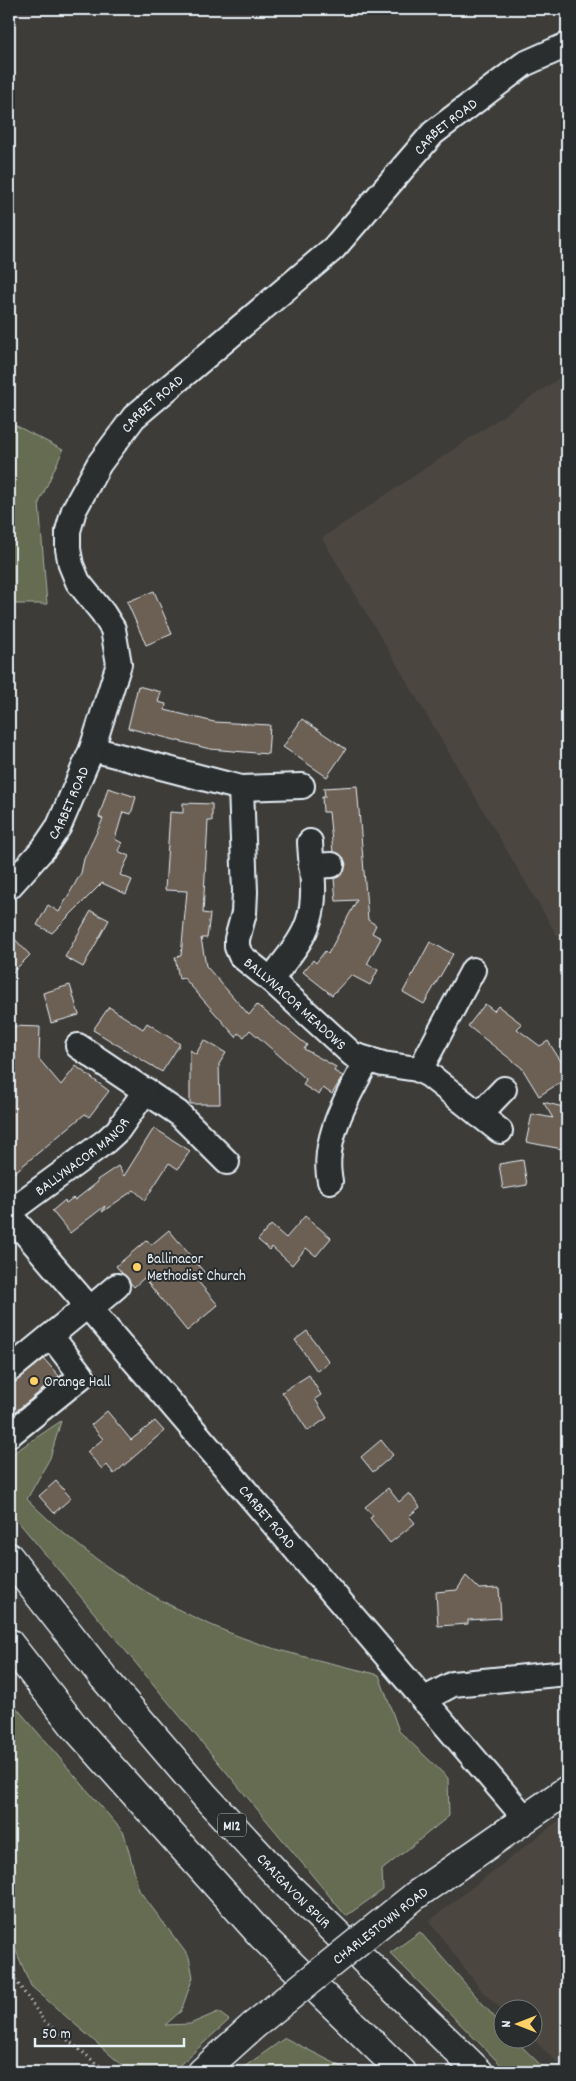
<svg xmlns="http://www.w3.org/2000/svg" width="576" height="2081" font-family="Dekko,sans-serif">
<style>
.built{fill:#4c4641}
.green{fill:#656c51;stroke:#a6aea4}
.building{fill:#6c5e53;stroke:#e8f1f8}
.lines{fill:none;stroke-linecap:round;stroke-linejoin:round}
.minor-casing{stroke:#e8f1f8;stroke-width:28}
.major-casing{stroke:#e8f1f8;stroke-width:31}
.highway-casing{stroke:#e8f1f8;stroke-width:31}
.path{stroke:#e8f1f8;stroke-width:3;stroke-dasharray:1 4;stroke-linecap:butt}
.minor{stroke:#2a2d2e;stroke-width:24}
.major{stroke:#2a2d2e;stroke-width:28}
.highway{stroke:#2a2d2e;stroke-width:28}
.major-bridge-casing{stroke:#e8f1f8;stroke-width:31;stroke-linecap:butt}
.major-bridge{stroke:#2a2d2e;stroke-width:28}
.poi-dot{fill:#ffd166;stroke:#2a2d2e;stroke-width:2}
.labels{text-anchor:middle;stroke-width:4;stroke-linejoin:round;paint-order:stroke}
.shield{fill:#2a2d2e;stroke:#afb6bb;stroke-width:1}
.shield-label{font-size:14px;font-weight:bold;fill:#e8f1f8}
.street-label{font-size:15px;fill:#e8f1f8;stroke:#2a2d2e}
.poi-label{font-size:15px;fill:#e8f1f8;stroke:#2a2d2e;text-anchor:start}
</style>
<rect width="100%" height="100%" fill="#3e3c39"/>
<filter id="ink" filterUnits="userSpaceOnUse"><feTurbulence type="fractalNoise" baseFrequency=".02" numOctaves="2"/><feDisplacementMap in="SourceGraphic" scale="10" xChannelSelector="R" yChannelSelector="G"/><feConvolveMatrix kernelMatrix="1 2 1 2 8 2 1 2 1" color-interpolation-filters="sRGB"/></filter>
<g filter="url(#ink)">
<path class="built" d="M567,373V952L322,538Z
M567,1814V2072L533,2039L534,2008H504L503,2011L482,1991L429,1921Z"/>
<path class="green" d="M9,422L63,450L39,503L47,604H9Z
M61,1421L50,1458L27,1499C90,1563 169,1612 254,1642C294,1656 338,1664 379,1675L399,1731L448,1778L449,1816L382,1870L383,1890L346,1916L16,1519L9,1515V1456Z
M9,1699L124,1833L139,1890L189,1957L193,1977L181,2011L165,2025L190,2024L218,2012L229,2020L172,2072H130L31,1986L13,1944L9,1891Z
M420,1932L503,2027L504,2038L514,2039L548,2072H508L390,1953Z
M285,2038L352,2072H237Z"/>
<path class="building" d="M154,591L172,634L146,645L127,602Z
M138,686L161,692L158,702L166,704L165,710L214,722L270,725L268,754L210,749L128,728Z
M302,719L346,749L327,777L283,747Z
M357,786L368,920L376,925L372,933L381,938L367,964L378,970L370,985L351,975L332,995L303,972L313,960L316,963L325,951L328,954L357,900L336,901L334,878L344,872L346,864L343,857L333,852L329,812H323L322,797H325L324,788Z
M108,788L136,797L131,814L123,812L115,839L122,843L118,851L129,856L120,875L132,880L126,894L102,883L52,933L37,925L48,905L59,912L81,873L84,859L103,819L99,817Z
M183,803L212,804V821H208L203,913L210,914L207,938H201L206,966L249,1015L257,1005L307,1045L304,1049L336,1067L334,1071L343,1076L332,1094L323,1088L319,1095L303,1085L306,1079L250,1030L244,1037L238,1033L236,1037L184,978L179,979L175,957L181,956L187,891L165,890L170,812L183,813Z
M91,911L109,920L83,967L65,957Z
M9,933L30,955L9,976Z
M430,942L453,954L424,1004L403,992Z
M70,985L79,1015L51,1023L43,993Z
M485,1004L494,1011L498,1006L522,1024L517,1029L540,1046L548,1041L567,1071V1078L539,1096L522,1068L468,1026Z
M109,1007L143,1029L147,1023L180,1044L162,1072L93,1030Z
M13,1026L40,1027L39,1059L61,1085L76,1066L109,1091L89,1117L85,1114L9,1177V1074L11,1071Z
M204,1040L226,1053L219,1064L220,1104H190V1050L196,1054Z
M543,1102L567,1108V1150L526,1142L532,1114L553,1118Z
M154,1128L190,1151L178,1169L169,1163L145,1200L134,1190L102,1212L105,1206L70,1233L52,1211L65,1200L66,1203L73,1198L75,1200L98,1182L97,1180L118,1166L124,1176Z
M523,1160L527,1185L503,1189L499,1164Z
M305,1216L331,1238L316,1256L306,1248L292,1265L272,1247L270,1250L258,1240L271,1225L286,1238Z
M169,1230L204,1272L196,1279L218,1305L187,1331L144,1278L134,1287L116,1266L147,1240L151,1245Z
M307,1331L329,1362L317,1371L295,1340Z
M44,1359L59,1376L15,1412L9,1404V1387Z
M309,1375L321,1395L315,1399L327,1418L308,1431L282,1392Z
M107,1411L131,1440L155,1421L164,1431L114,1474L107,1465L102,1469L87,1452L103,1439L91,1425Z
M381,1440L393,1455L373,1472L361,1457Z
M56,1481L71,1498L54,1513L39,1496Z
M388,1488L399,1502L409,1493L420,1507L409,1516L415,1523L390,1543L370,1518L373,1516L365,1507Z
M466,1576L479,1589L499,1588L501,1618L468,1620V1624L438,1626L436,1592L457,1590Z"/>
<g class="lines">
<g class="minor-casing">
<g id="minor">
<path id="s1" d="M92,749L241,788L245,892L244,913L237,939V947L241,956L271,980L353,1055L383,1064L417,1069L429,1075L500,1131"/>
<path d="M241,788L302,786"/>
<path d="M311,866L332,865"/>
<path id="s2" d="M9,887L44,848L59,826L92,749L119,664L113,629L103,613L78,582L71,565L68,549V531L74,510L99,464L134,417L334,248L433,133L524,64L567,45"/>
<path d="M271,980C284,961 303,941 309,920C317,896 311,866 310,842"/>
<path d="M78,1046L178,1113L227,1162"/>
<path d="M420,1070L473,970"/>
<path d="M479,1115L504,1089"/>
<path d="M330,1181C321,1141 348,1095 367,1061"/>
<path id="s3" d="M9,1212L106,1141L118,1130L146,1090"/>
<path id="s4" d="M9,1214L525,1818"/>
<path d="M90,1309L117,1286"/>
<path d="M9,1370L87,1306"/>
<path d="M9,1435L82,1376L51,1336"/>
<path d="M423,1700L453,1684L567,1673"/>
</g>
</g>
<g class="major-casing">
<path id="major" d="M416,1895L567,1790
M202,2072L253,2026"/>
</g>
<g class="highway-casing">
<g id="highway">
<path id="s5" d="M9,1557L104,1678L205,1796L289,1887L479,2072"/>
<path d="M9,1643L74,1726L262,1936L402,2072"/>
</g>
</g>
<path class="path" d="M9,1967L10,1972L44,2021L107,2072"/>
<use href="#minor" class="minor"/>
<use href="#major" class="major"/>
<use href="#highway" class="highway"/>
<g class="major-bridge-casing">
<path id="major-bridge" d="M253,2026L416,1895"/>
</g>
<use href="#major-bridge" class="major-bridge"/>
</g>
</g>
<g class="poi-dot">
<circle cx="137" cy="1267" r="5"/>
<circle cx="34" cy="1381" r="5"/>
</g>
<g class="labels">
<rect class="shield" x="218" y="1813.5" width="28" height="23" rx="4"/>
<g class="shield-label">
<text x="232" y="1830">M12</text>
</g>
<g class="street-label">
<text dy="5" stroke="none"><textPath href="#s2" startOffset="959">CARBET ROAD</textPath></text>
<text dy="5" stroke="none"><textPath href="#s2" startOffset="554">CARBET ROAD</textPath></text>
<text dy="5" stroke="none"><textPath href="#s2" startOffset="104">CARBET ROAD</textPath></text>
<text dy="5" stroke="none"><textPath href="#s1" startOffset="396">BALLYNACOR MEADOWS</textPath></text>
<text dy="5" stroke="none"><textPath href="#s3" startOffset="92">BALLYNACOR MANOR</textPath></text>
<text dy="5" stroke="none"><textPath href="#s4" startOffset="398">CARBET ROAD</textPath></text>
<text dy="5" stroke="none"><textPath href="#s5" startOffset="439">CRAIGAVON SPUR</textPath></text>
<text transform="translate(380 1925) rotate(-38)" y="5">CHARLESTOWN ROAD</text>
</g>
<g class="poi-label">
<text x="147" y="1263">Ballinacor<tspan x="147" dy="17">Methodist Church</tspan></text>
<text x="44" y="1386">Orange Hall</text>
</g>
</g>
<rect width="576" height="2081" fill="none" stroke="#2a2d2e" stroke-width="30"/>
<rect x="15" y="15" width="546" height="2051" fill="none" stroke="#e8f1f8" stroke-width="2" filter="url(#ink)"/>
<g transform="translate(518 2024) rotate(270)"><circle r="24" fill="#2a2d2e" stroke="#767b7f"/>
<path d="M0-4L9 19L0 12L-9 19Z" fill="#ffd166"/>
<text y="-8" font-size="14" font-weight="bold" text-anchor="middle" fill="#e8f1f8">N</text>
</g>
<path d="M35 2038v8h149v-8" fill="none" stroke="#e8f1f8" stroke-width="2.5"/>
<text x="42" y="2038" font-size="15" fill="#e8f1f8" stroke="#2a2d2e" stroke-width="4" paint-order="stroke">50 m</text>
</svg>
